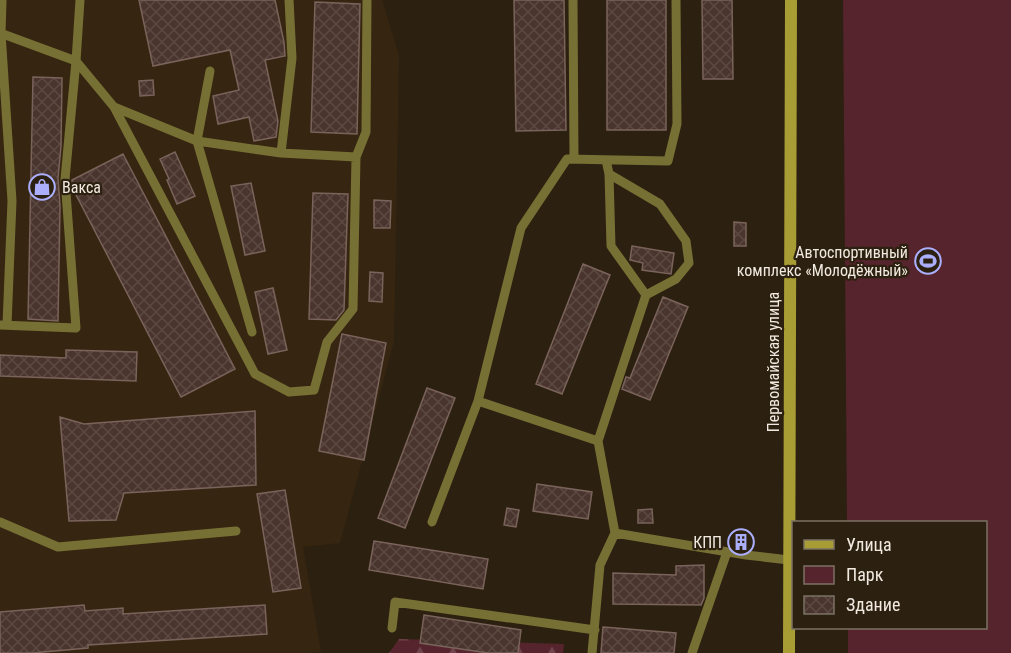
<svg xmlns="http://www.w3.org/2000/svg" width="1011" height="653" font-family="'Roboto Condensed',sans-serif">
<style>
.built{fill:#362611}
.forest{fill:url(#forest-firs)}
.park{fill:#56242c}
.building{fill:url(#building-cross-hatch);stroke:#7a635b;stroke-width:1.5}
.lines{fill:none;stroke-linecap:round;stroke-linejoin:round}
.lane{stroke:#777034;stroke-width:9}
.secondary{stroke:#a89c34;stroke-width:12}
.labels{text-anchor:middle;stroke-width:4.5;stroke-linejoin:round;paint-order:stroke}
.poi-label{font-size:16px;fill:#f2eae0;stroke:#2c2010;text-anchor:end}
.street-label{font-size:16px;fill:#f2eae0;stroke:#2c2010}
</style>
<defs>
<pattern id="forest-firs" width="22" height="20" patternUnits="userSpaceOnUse" patternTransform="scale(1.5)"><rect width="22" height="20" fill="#56242c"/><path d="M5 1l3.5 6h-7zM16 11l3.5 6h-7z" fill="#6f444a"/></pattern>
<pattern id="building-cross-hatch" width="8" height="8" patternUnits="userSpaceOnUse" patternTransform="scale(1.5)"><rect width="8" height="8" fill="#49352e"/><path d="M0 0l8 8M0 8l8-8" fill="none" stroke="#5b4942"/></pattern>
</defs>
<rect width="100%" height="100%" fill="#2c2010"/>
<path class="built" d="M0,0H382L399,56L394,341L340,543L303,547L321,652L302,653H0Z"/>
<path class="forest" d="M399,639L564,644L563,653H389Z"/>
<path class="park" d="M843,0H1011V653H848V628H986V522H847Z"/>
<path class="building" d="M139,0H275L284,42L285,56L265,60L278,121L276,137L254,141L249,117L218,124L213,96L239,90L230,50L153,66Z
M514,0H564L566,130L516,131Z
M607,0H666V130H607Z
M702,0H732L733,79H703Z
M315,2L360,4L357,134L311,132Z
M33,77L62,78L61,146L58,178L60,206L58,321L28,319Z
M153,80L154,95L140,96L139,81Z
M175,152L195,196L177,204L167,180L169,179L160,159Z
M123,154L235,369L181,397L72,187V180Z
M251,183L265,251L245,255L231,186Z
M313,193L348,194L344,310L336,320L309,319Z
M374,200L391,201L390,228H374Z
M734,222L746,223V246H734Z
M632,246L674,253L671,274L642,270L643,263L630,260Z
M583,264L610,275L562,394L536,384Z
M370,272L383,273L382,302L369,301Z
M273,288L287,350L268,354L255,292Z
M663,297L688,307L650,400L622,389L626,377L630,378Z
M342,334L386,343L364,460L319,451Z
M66,350L137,352L136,381L0,376V355L66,358Z
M427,388L455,398L405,528L378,518Z
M255,411L256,485L124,493L116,520L69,521L60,417L84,424Z
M537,484L592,492L588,519L533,511Z
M285,490L301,588L273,592L257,494Z
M507,508L519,510L516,527L504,525Z
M652,509L653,523H638V510Z
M733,535H748V548L733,546Z
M374,541L488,559L483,589L369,570Z
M704,565V598L701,605L613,604V573L676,575V566Z
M84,605L85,611L123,608V614L265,605L267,634L88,645V648L32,653H0V612Z
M424,615L521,630L518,653H488L420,643Z
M603,627L676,633L674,653H601Z"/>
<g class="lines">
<path class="lane" d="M2,0L1,33L12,201L7,325
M573,0L574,159
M676,0L677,124L668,161L567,159L521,228L478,401L598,441L615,533L746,555L789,560
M0,33L76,61L114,107L197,141L281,153L356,157
M210,71L197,141L252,332
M114,107L255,374L289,392L314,390L327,342L353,309L356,157L366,132L367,0
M281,153L292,58L289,0
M609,174L660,204L686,241L689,263L676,279L646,295
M0,325L76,328L65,179L76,61L80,0
M598,441L646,295L611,246L609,174L606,160
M0,522L58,547L236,531
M432,522L478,401
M392,628L395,602L595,630
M592,653L600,565L615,533
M692,653L727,552"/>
<path class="secondary" d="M789,653L791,0"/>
</g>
<defs>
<g id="shop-ring" transform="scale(1.35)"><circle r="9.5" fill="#2c2010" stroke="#abaffb" stroke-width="1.5"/><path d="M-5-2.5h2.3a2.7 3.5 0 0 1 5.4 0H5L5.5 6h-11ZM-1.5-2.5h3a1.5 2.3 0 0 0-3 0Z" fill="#abaffb"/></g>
<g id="stadium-ring" transform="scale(1.35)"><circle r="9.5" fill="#2c2010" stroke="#abaffb" stroke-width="1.5"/><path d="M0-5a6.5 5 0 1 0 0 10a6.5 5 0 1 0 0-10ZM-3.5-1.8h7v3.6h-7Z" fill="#abaffb"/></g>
<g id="building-ring" transform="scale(1.35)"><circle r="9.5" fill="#2c2010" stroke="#abaffb" stroke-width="1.5"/><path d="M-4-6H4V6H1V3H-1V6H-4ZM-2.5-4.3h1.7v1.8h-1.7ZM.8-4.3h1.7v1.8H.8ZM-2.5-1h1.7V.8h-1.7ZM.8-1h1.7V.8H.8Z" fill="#abaffb"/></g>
</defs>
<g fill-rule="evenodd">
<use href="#shop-ring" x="42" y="187"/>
<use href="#stadium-ring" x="928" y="261"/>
<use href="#building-ring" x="741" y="542"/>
</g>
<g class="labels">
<g class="poi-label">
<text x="62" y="193" text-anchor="start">Вакса</text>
<text x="908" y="258">Автоспортивный<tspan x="908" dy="18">комплекс «Молодёжный»</tspan></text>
<text x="722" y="548">КПП</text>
</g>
<g class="street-label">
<text transform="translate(773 362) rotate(-90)" y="6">Первомайская улица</text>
</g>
</g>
<rect x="792" y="521" width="195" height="108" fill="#2c2010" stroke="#7b7163" stroke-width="1.5"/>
<rect x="804" y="540" width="30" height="9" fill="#a89c34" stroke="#7b7163" stroke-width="1.5"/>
<text x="846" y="551" font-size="18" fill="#f2eae0">Улица</text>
<rect x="804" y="566" width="30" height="18" fill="#56242c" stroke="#7b7163" stroke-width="1.5"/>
<text x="846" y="581" font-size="18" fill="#f2eae0">Парк</text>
<rect x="804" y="596" width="30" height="18" fill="url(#building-cross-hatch)" stroke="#7b7163" stroke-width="1.5"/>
<text x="846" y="611" font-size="18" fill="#f2eae0">Здание</text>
</svg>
